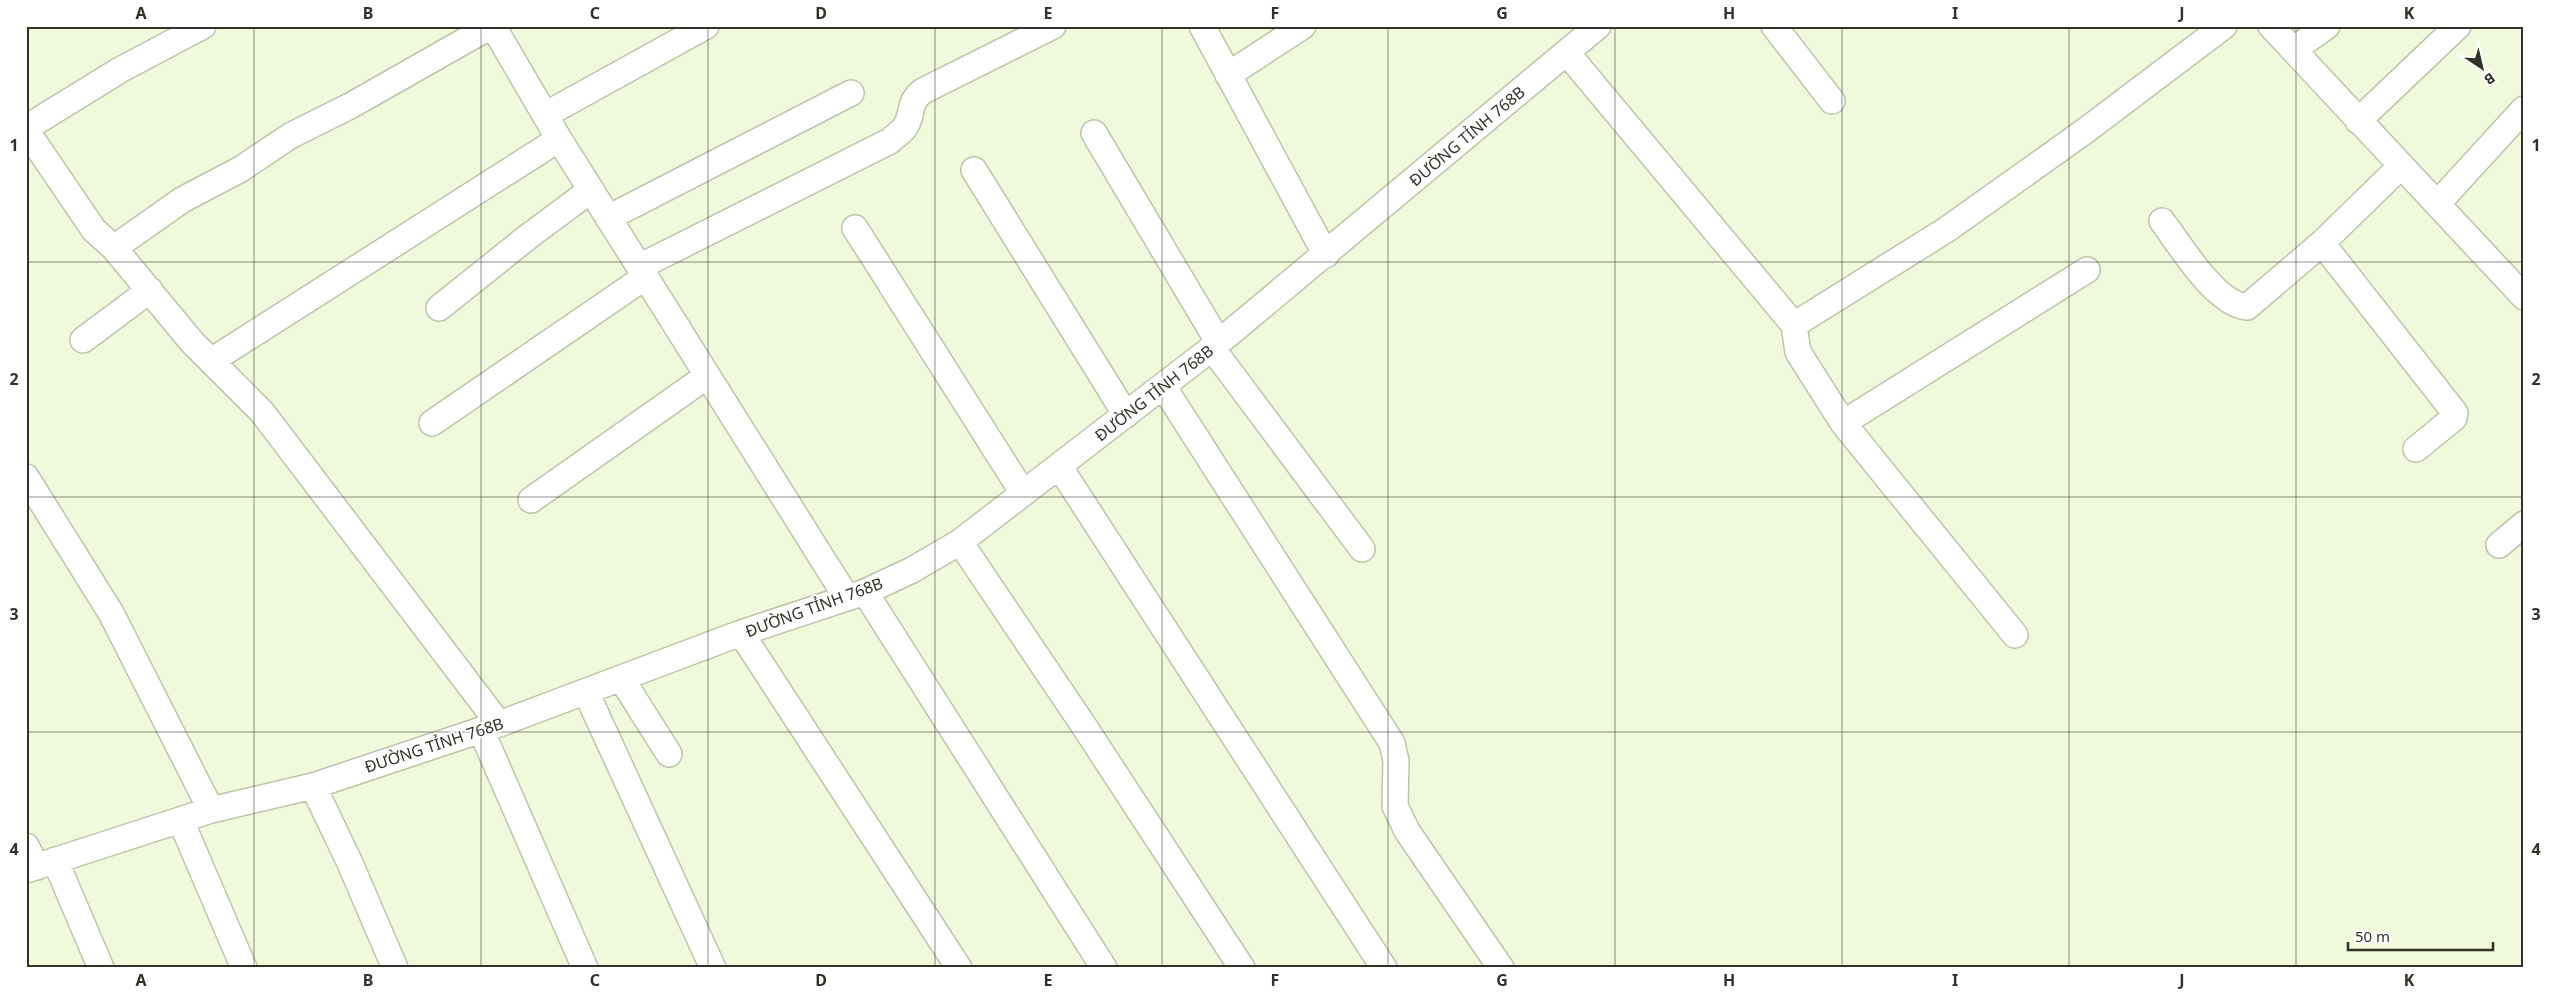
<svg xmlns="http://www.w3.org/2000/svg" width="2550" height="994" font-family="'Noto Sans',sans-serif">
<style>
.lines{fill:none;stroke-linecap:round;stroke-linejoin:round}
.minor-casing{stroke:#bdc4a9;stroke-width:28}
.minor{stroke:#fff;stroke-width:25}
.grid{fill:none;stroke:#313329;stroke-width:1;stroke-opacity:0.55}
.labels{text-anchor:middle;stroke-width:4;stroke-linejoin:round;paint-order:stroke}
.street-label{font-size:16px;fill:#313329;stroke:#fff}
.neatline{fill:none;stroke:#313329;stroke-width:2}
.grid-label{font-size:16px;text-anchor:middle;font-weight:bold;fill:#313329}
</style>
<rect width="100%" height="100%" fill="#f1f9dc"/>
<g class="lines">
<g class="minor-casing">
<path id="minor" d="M493,26L559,139L847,598
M1202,26L1326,255
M1774,26L1832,101
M2271,26L2524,297
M2293,50L2327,26
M1567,53L1794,325
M1228,75L1303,26
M545,115L706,26
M2358,121L2458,26
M26,128L120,70L203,26
M26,130L94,230L114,248L192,342L262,412L499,724
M1094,133L1219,343
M974,170L1126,415
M2437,204L2524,109
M608,218L851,93
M2162,221C2181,246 2215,304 2247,307L2322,243L2401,166
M855,228L1023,493
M2322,243L2455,413L2454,418L2416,449
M114,248L182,200L241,169L290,136L350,106L491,26
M639,267L890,141C895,136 902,132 905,127C914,114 907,103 923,91L1053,26
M439,308L529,236L591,190
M83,340L150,290
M1212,348L1362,549
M211,361L559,139
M1163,386L1392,743L1396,761L1395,806L1407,831L1501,968
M432,423L645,277
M1843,423L2087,270
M1059,466L1384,968
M26,477L111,613L211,810
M531,500L707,376
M960,542L1084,726L1242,968
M2499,545L2524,524
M865,592L1104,968
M741,633L959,968
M2015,635L1843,423L1798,352L1794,325L1946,230L2085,131L2224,26
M621,678L669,754
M586,692L713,968
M481,730L585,968
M313,786L349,861L395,968
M181,821L244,968
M26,846L37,867
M55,860L101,968
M26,870L211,810L313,786L499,724L741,633L865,592L912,570L960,542L1212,348L1598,26"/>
</g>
<use href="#minor" class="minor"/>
</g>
<path class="grid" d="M254,26V968M481,26V968M708,26V968M935,26V968M1162,26V968M1388,26V968M1615,26V968M1842,26V968M2069,26V968M2296,26V968M26,262H2524M26,497H2524M26,732H2524"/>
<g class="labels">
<g class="street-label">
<text transform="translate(1467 136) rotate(-40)" y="6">ĐƯỜNG TỈNH 768B</text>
<text transform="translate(1154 393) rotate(-38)" y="6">ĐƯỜNG TỈNH 768B</text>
<text transform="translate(814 607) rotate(-20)" y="6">ĐƯỜNG TỈNH 768B</text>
<text transform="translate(434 745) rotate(-18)" y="6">ĐƯỜNG TỈNH 768B</text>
</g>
</g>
<rect width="2550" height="994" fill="none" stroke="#ffffff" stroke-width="55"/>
<g transform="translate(2482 68) rotate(145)" stroke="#ffffff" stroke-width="4" paint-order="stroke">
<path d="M0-4L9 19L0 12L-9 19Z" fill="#313329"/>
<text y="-8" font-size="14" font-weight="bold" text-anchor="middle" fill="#313329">B</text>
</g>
<path d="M2348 942v8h145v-8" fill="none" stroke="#313329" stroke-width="2.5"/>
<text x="2355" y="942" font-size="15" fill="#313329" stroke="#ffffff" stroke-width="4" paint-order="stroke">50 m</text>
<rect x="28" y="28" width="2494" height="938" class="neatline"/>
<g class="grid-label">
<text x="141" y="19">A</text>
<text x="368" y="19">B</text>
<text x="595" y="19">C</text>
<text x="821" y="19">D</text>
<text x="1048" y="19">E</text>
<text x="1275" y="19">F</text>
<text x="1502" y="19">G</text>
<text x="1729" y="19">H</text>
<text x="1955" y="19">I</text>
<text x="2182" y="19">J</text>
<text x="2409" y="19">K</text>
<text x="14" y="151">1</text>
<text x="2536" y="151">1</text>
<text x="14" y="385">2</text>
<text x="2536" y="385">2</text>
<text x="14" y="620">3</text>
<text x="2536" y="620">3</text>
<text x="14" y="855">4</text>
<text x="2536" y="855">4</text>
<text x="141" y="986">A</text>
<text x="368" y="986">B</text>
<text x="595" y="986">C</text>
<text x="821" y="986">D</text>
<text x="1048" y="986">E</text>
<text x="1275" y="986">F</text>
<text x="1502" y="986">G</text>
<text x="1729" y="986">H</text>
<text x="1955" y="986">I</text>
<text x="2182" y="986">J</text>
<text x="2409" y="986">K</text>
</g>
</svg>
